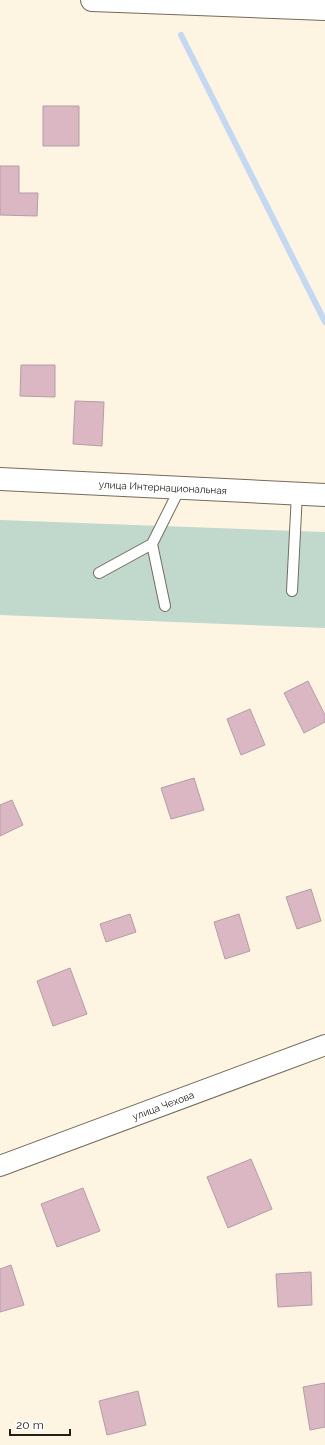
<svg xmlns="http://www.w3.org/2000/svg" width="325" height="1445" font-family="Raleway,sans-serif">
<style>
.green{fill:#c1d9cd}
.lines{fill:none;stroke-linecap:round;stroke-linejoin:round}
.stream{stroke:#c3d8f3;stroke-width:6}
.building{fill:#dbb7c4;stroke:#b29ea5}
.service-casing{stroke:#746c5c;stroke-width:12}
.minor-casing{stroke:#746c5c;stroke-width:22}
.tertiary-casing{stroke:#746c5c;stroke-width:24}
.secondary-casing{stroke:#746c5c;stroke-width:24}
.service{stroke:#fff;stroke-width:10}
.minor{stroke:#fff;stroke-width:20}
.tertiary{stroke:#fff;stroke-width:22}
.secondary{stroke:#fff;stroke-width:22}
.labels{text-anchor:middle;stroke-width:3;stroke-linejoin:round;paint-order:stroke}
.street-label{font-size:10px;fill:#232019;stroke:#fff}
</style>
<rect width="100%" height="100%" fill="#fdf4e2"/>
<path class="green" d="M0,520L325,532V628L0,615Z"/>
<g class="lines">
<path class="stream" d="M181,35L325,322"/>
</g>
<path class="building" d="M43,106H79V146H43Z
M0,166H19V193H38L37,216L0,215Z
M21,365H55V397L20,396Z
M75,401L104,402L102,446L73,444Z
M308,681L325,715V722L304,733L284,693Z
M250,709L265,745L241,755L227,719Z
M194,778L204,810L171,819L161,788Z
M12,800L23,825L0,836V805Z
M311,889L321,921L297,929L286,897Z
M130,914L136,932L106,942L100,924Z
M239,914L250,951L225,959L214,922Z
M70,968L87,1014L53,1026L37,981Z
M251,1159L272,1209L228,1228L207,1177Z
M83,1188L100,1231L57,1247L41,1204Z
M11,1265L24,1305L0,1312V1269Z
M311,1272L312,1305L278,1307L276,1274Z
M325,1383V1427L310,1430L303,1387Z
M138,1391L146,1425L107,1435L99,1401Z"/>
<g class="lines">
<g class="service-casing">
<path id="service" d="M99,573L152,544
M292,591L297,493
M165,606L152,544L180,488"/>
</g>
<g class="minor-casing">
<g id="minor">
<path id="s1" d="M0,1166L325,1045"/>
</g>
</g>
<g class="tertiary-casing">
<path id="tertiary" d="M92,0L325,9"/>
</g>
<g class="secondary-casing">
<g id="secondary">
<path id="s2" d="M0,479L325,495"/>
</g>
</g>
<use href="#service" class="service"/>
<use href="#minor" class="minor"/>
<use href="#tertiary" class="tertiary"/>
<use href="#secondary" class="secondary"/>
</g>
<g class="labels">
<g class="street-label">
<text dy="4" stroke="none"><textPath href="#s2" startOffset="163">улица Интернациональная</textPath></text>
<text dy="4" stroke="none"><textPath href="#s1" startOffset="174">улица Чехова</textPath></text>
</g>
</g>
<path d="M10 1429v6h60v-6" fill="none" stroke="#232019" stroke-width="2"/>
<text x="16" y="1429" font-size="12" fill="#232019" stroke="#ffffff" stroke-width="3" paint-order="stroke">20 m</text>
</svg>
